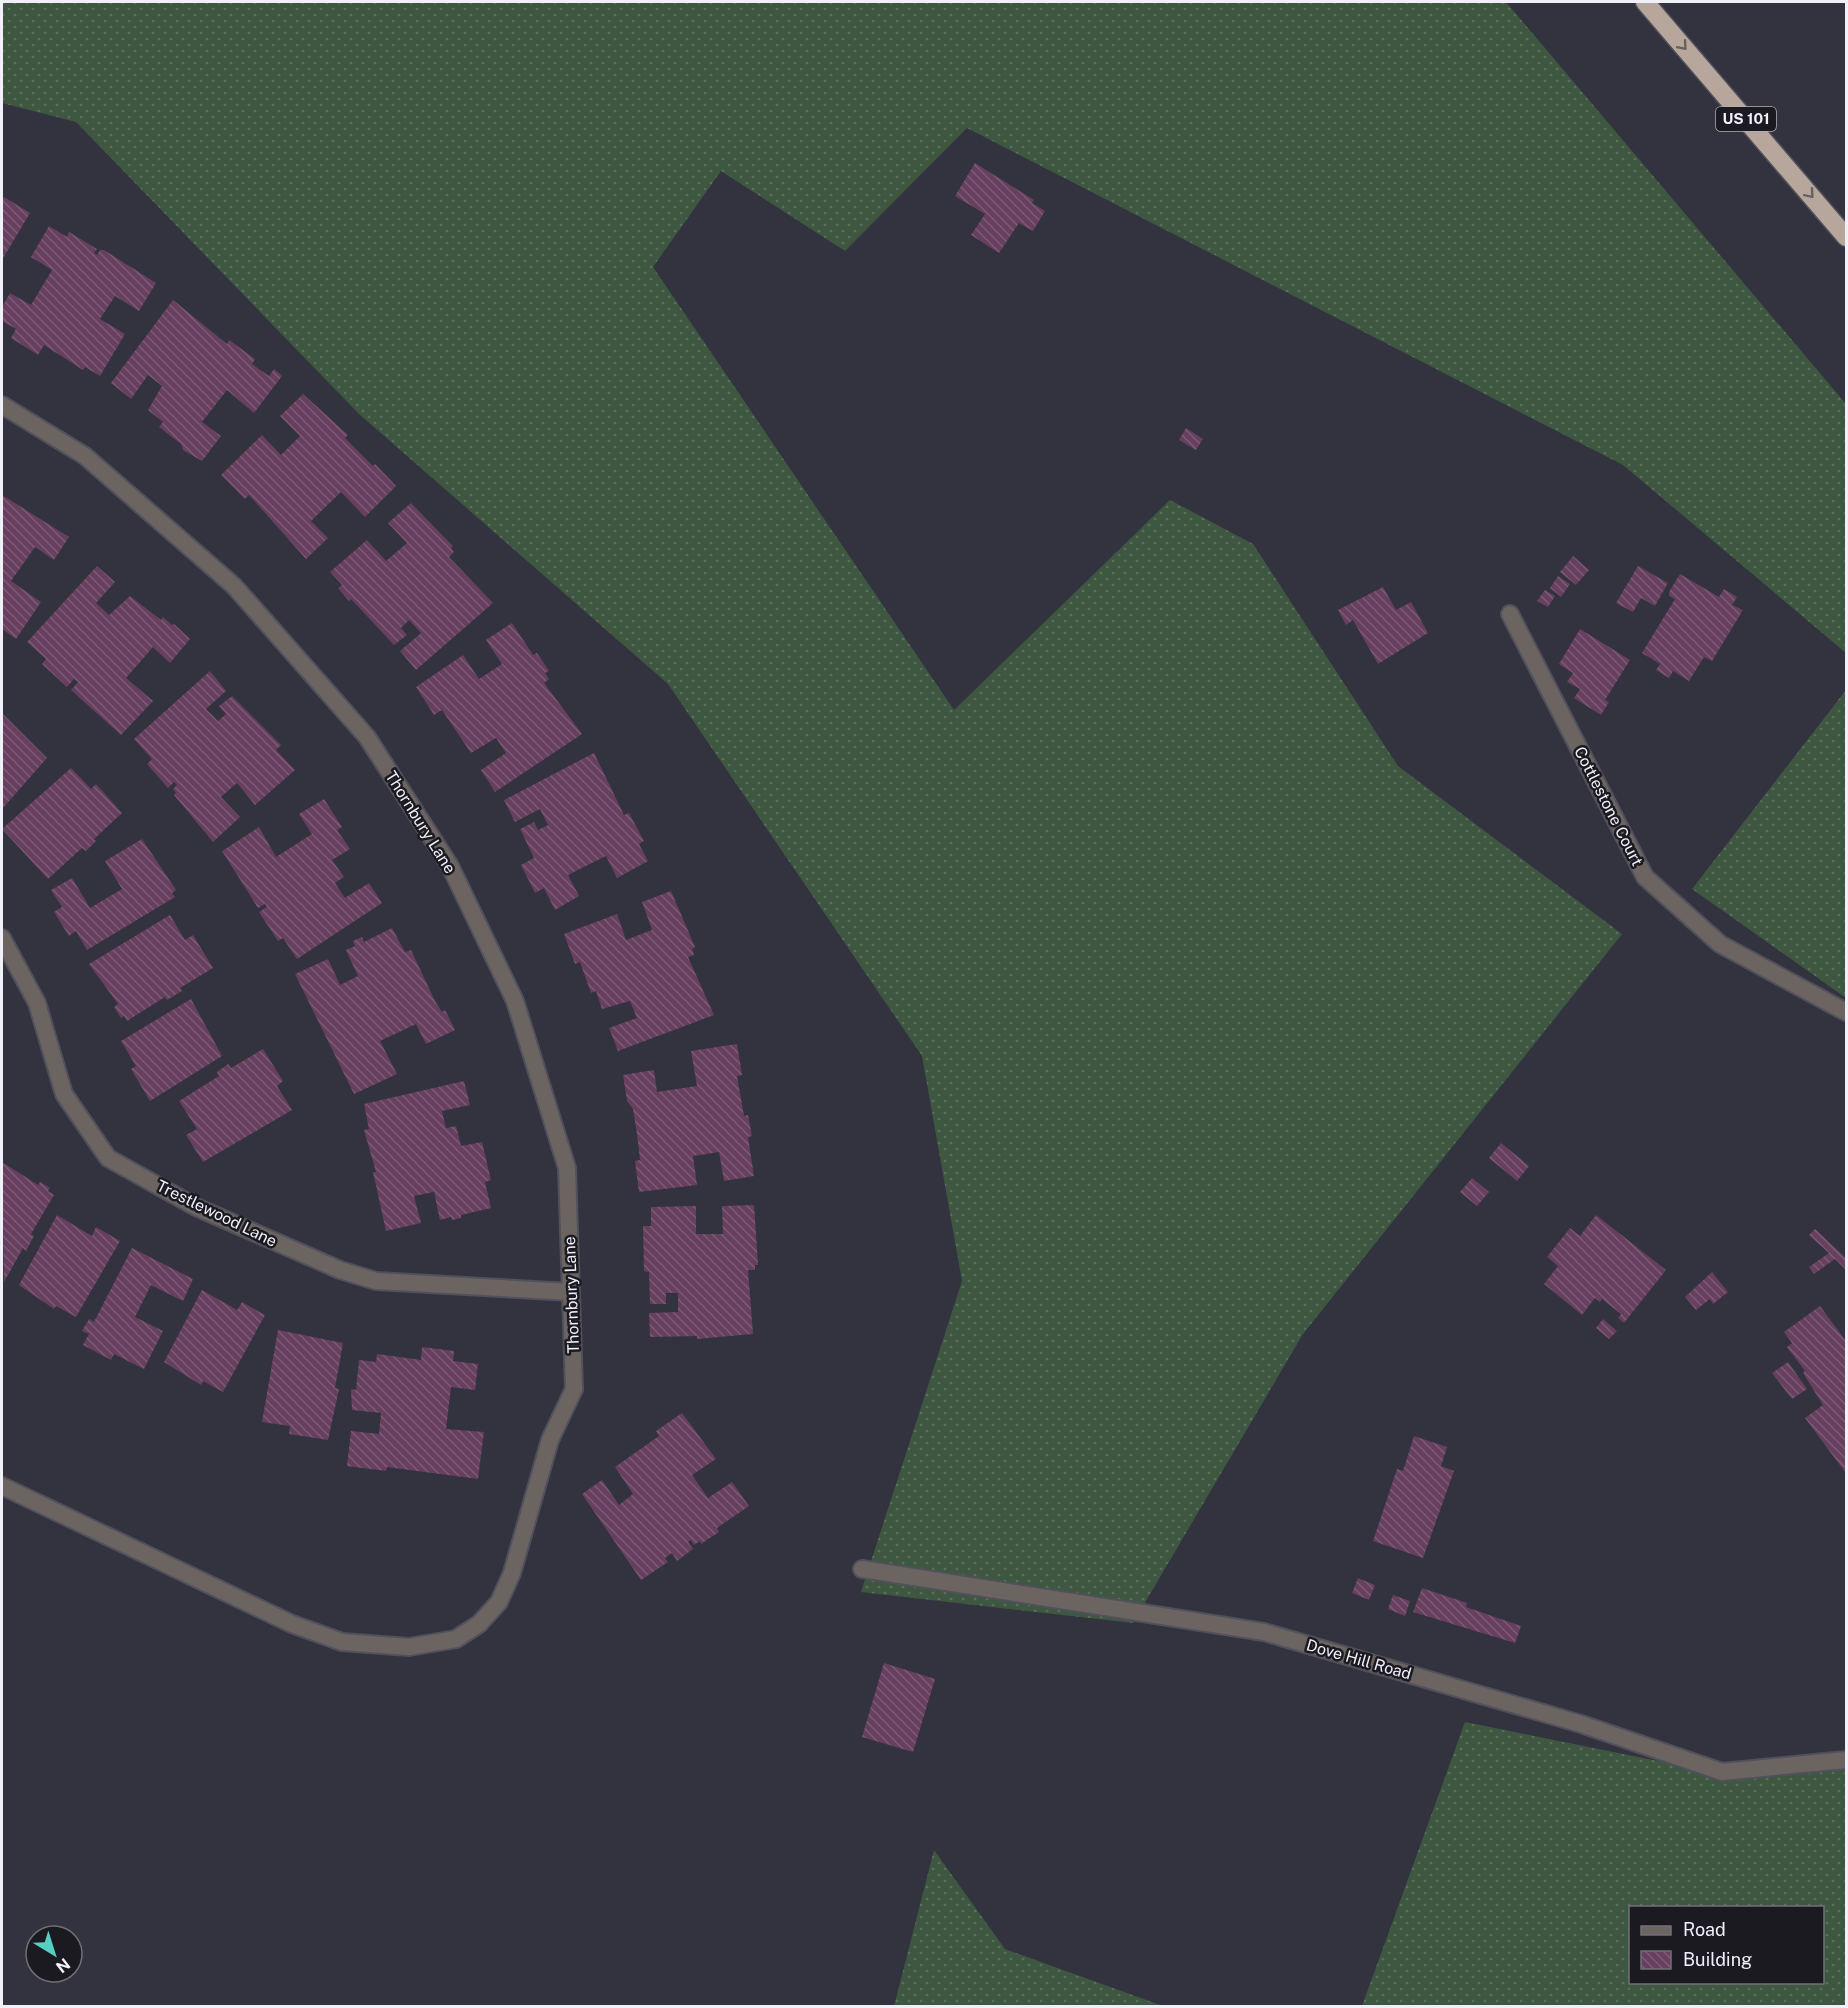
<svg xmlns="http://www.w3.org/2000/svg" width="1848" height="2008" font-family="'Public Sans',sans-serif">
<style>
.grass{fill:url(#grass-dots);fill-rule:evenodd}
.building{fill:url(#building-back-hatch)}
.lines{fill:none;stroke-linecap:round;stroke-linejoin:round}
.service-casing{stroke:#51505d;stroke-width:20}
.minor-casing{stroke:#51505d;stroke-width:20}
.motorway-casing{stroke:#51505d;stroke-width:21}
.service{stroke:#6b6460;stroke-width:16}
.minor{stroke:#6b6460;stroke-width:16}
.motorway{stroke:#b6a69c;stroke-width:18}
.oneway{stroke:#68605e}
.labels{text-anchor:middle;stroke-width:5;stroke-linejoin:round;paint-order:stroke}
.shield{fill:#1b1a20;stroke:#b1b0b8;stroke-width:1.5}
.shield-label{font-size:15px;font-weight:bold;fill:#f1f0f9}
.street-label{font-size:16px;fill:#f1f0f9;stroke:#1b1a20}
</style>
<defs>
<pattern id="grass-dots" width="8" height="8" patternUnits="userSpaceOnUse" patternTransform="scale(1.5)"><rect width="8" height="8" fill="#3d5741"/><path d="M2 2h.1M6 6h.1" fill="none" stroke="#5a6f5d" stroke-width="1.8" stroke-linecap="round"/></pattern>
<pattern id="building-back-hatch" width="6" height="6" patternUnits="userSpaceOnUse" patternTransform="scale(1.5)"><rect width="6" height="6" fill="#673f5f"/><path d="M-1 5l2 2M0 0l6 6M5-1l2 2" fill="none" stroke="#7d5b77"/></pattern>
</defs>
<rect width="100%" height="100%" fill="#33323f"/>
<path class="grass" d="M2,2H1506L1846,404V653L1623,465L967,128L845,251L721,171L653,267L954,710L1170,500L1253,544L1398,766L1622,934L1303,1334L1133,1623L861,1592L962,1281L922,1056L668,684L359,414L76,122L2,103Z
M1846,690V998L1692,889Z
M1465,1722L1683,1766L1846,1760V2006H1362ZM1630,1908H1822V1982H1630Z
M934,1850L1005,1949L1163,2006H894Z"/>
<path class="building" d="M975,163L1034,200L1032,203L1045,211L1033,231L1019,223L999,253L971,235L985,214L955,196Z
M4,197L30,213L2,260V199Z
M49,226L67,237L69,232L97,249L94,253L97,255L100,250H104L156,283L139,311L115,296L100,319L125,334L100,376L85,367L83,370L44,345L38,355L11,338L16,329L2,321V307L10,293L31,305L52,270L31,257Z
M173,300L227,344L229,340L255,359L252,364L269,376L274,369L282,376L254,413L227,390L202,422L221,436L202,461L183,450L181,444L159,427L163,422L148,410L162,386L148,375L131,399L111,383Z
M303,394L348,435L345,438L373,466L375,464L396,486L365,517L341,492L311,521L328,538L306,559L249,495L245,499L221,475L262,435L281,455L300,436L280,416Z
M1186,428L1203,439L1196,450L1179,440Z
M2,495L69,537L54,560L35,547L11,581L41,602L16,639L2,629Z
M411,503L453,546L451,548L454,552L449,557L493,603L416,670L400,651L421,633L409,620L401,628L407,635L394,645L351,599L349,601L338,588L342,585L330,572L367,540L386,561L407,543L388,523Z
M1573,556L1589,570L1576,585L1560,572Z
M97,566L115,582L96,603L109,615L130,596L161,620L163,617L172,625L174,624L190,639L170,663L153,647L126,678L153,701L121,735L71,690L78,682L74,679L67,687L42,664L46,659L27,642Z
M1638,566L1668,583L1655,606L1641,598L1633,612L1616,603Z
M1680,574L1719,597L1724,589L1737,597L1732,605L1743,610L1712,661L1704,657L1689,681L1673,671L1669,678L1656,670L1660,664L1642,653L1675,599L1669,596V592Z
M1558,576L1570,584L1561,597L1550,588Z
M1383,587L1396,610L1411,602L1428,633L1378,664L1353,620L1346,625L1338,610Z
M1545,590L1555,596L1548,607L1537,601Z
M512,623L533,655L537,653L549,671L545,673L549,679L544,683L582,734L495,792L481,770L506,753L496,738L471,753L442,710L434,715L416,687L463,655L479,679L502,664L486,640Z
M1580,629L1630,660L1605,700L1609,702L1601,715L1574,698L1580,689L1567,682L1573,673L1559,664Z
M210,671L226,691L206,709L218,721L226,714L219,706L232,696L281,745L276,750L295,770L255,805L237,783L221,797L240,817L213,842L174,795L176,793L173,789L177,785L174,782L168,788L147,764L152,759L134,739Z
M2,713L47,758L2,809Z
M594,753L624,815L629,813L644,841L639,844L648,861L617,878L606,856L568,875L579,896L555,910L544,888L535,893L521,865L534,858L520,829L534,822L538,830L548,825L540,809L515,822L504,800Z
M71,768L91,789L96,784L122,813L94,839L96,841L86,851L82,848L48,879L2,829Z
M324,799L342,827L337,830L350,849L332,860L344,877L335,883L345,898L369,883L382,903L297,959L283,938L278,941L259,912L267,907L265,904L258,908L222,851L259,827L276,857L312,834L299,814Z
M142,839L176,890L172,893L175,897L87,950L76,931L69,936L54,912L62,907L51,890L72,878L90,908L122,889L105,861Z
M671,891L695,947L692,949L694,955L688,957L714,1015L618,1051L609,1028L637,1018L630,1001L602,1009L596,991L591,993L580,962L575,964L564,934L617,914L626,940L652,930L642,902Z
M170,915L185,940L193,935L213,968L180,988L182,991L167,1000L165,997L127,1021L124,1016L121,1018L114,1007L118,1004L89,964Z
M392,928L405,952L411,950L435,1001L442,1012L445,1010L455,1030L426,1044L416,1024L380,1041L397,1074L354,1094L295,974L328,959L340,985L358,976L346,950L355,946L353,941L362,937L364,942Z
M191,999L222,1056L150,1101L131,1069L136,1066L121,1041Z
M737,1044L742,1075L737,1076L744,1116L748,1115L752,1136L748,1137L754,1176L724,1181L719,1152L693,1156L697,1185L639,1192L635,1161L640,1160L637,1134L633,1109L627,1101L623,1075L654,1070L657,1092L697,1086L691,1051Z
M263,1049L283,1081L277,1086L292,1110L203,1162L186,1135L197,1129L179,1101L219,1076L217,1072L228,1064L231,1068Z
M464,1081L470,1105L442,1111L446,1128L456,1126L461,1146L482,1142L491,1180L485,1182L491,1208L461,1215V1218L452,1220L451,1217L440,1220L434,1192L414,1196L421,1223L386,1231L373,1172H376L364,1130L369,1129L364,1104Z
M1501,1143L1529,1166L1517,1181L1489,1158Z
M2,1162L38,1185L40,1182L50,1188L48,1191L54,1195L31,1234L34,1236L26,1251L23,1248L4,1282Z
M1472,1178L1489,1192L1477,1206L1460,1192Z
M754,1205L758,1265H755V1270H748L753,1334L697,1339V1336L650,1337L649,1313L678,1312V1293H666V1304H650L649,1272L644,1271L643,1226H651V1207L696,1206V1234H723L722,1206Z
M57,1215L92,1236L96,1227L120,1241L76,1317L56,1306L54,1309L19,1285Z
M1596,1215L1666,1270L1624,1323L1618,1318L1621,1314L1602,1299L1600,1302L1595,1298L1582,1315L1544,1284L1558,1266L1547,1257L1570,1228L1580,1236Z
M1815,1229L1846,1258V1270L1835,1259L1814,1274L1809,1267L1829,1253L1809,1235Z
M132,1248L193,1279L183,1301L151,1285L135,1317L163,1331L144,1369L114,1354L111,1360L83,1345L89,1334L82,1331L89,1319L94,1322Z
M1712,1272L1728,1292L1713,1304L1710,1299L1696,1310L1685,1297Z
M202,1290L237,1310L242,1302L265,1315L223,1392L203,1381L201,1385L164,1362Z
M1820,1306L1846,1341L1845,1472L1805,1418L1823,1405L1803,1373L1805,1371L1787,1347L1792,1343L1784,1332Z
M1603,1319L1617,1331L1609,1339L1596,1328Z
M278,1330L343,1343L335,1388L339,1389L328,1440L289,1434L290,1426L262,1422Z
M422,1347L454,1351L453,1361L478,1364L475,1390L451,1387L446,1429L484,1432L478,1479L387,1467L386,1471L347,1466L351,1431L379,1434L381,1413L352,1410L351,1389L356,1390L359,1360L376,1362L377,1354L421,1360Z
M1788,1362L1807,1389L1792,1399L1772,1373Z
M682,1413L716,1459L692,1475L708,1498L732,1482L749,1506L717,1528L719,1532L701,1544L700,1541L694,1545L691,1540L688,1542L693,1549L677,1561L672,1553L665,1558L668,1562L641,1580L582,1494L602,1480L619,1505L633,1494L615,1467L659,1436L656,1431Z
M1414,1436L1447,1447L1441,1466L1454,1471L1423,1558L1373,1541L1397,1469L1403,1471Z
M1358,1578L1375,1585L1369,1600L1352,1593Z
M1422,1588L1467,1603L1466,1607L1521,1626L1515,1643L1413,1612Z
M1393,1595L1410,1601L1405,1616L1388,1609Z
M884,1663L935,1679L913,1752L862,1737Z"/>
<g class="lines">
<g class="service-casing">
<path id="service" d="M1510,614L1645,877L1720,944L1846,1012
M2,1486L292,1624L342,1642L409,1647L456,1639L479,1624L499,1602L512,1573L550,1440L574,1389
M862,1569L1264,1632L1581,1724L1722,1772L1846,1760"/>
</g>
<g class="minor-casing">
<path id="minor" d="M2,405L85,456L234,586L367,737L450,866L515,1001L567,1168L574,1389
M2,938L37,1003L64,1094L108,1158L196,1207L340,1270L376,1281L571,1292"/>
</g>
<g class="motorway-casing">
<path id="motorway" d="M1645,2L1846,237"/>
</g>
<use href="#service" class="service"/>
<use href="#minor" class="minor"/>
<use href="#motorway" class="motorway"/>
</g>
<defs><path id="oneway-chevron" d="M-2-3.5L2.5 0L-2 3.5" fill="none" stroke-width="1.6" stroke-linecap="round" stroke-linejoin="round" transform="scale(1.5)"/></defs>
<g class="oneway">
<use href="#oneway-chevron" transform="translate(1683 46) rotate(49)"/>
<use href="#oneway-chevron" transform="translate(1810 194) rotate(49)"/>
</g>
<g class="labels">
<rect class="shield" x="1716" y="107" width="60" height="24" rx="4.5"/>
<g class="shield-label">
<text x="1746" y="124">US 101</text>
</g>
<g class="street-label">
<text transform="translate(1609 806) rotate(63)" y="6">Cottlestone Court</text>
<text transform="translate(421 822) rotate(58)" y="6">Thornbury Lane</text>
<text transform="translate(217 1213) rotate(26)" y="6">Trestlewood Lane</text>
<text transform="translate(571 1295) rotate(-92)" y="6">Thornbury Lane</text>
<text transform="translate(1359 1659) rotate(16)" y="6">Dove Hill Road</text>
</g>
</g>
<rect width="1848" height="2008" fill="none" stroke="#f1f0f9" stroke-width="6"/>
<rect x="1629" y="1906" width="195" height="78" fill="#1b1a20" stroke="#717077" stroke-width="1.5"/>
<rect x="1641" y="1926" width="30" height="9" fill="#6b6460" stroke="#717077" stroke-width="1.5"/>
<text x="1683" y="1936" font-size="18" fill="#f1f0f9">Road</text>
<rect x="1641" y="1951" width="30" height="18" fill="url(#building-back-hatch)" stroke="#717077" stroke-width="1.5"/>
<text x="1683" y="1966" font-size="18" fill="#f1f0f9">Building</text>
<g transform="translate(54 1954) rotate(142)"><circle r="28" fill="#1b1a20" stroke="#717077" stroke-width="1.5"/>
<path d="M0-4.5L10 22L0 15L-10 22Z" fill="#57cec2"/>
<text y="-9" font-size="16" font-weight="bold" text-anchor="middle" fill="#f1f0f9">N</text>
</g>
</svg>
